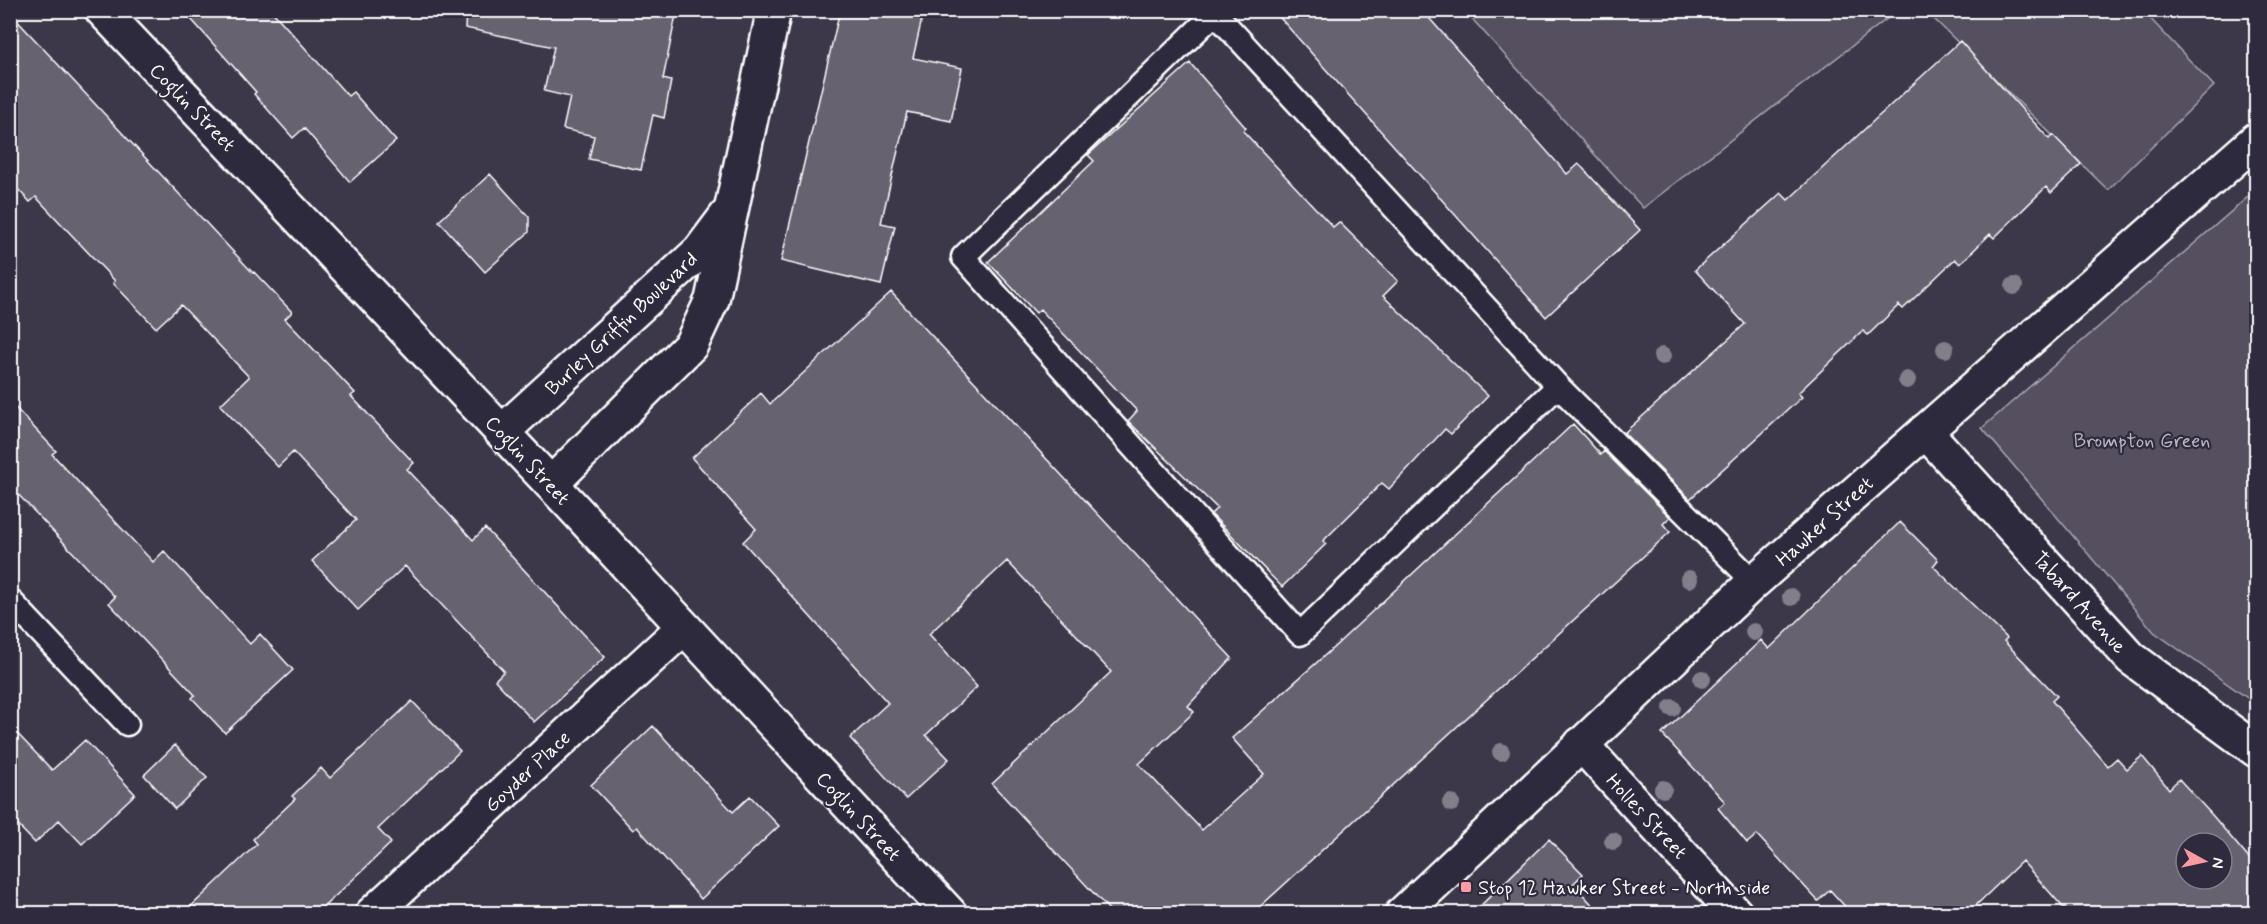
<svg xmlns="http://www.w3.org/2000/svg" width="2267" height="924" font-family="Mynerve,sans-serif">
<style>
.green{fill:#555060;stroke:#aaa8b0;stroke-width:1.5}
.building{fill:#666270;stroke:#fff;stroke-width:1.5;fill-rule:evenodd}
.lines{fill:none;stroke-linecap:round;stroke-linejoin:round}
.lane-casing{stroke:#fff;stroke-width:27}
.street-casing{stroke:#fff;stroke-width:38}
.secondary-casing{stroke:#fff;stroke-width:38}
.lane{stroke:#2f2a3d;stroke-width:22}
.street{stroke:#2f2a3d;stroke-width:33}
.secondary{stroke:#2f2a3d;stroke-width:33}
.tree{fill:#827e8a}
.poi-dot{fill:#ff9aa2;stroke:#2f2a3d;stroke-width:2}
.labels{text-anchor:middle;stroke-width:4.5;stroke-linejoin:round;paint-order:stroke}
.street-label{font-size:20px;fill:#fff;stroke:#2f2a3d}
.park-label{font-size:20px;fill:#bbb9bf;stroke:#2f2a3d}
.poi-label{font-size:20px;fill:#fff;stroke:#2f2a3d;text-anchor:start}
</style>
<rect width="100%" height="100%" fill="#3c3749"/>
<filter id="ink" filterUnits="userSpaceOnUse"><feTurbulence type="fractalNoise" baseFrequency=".0167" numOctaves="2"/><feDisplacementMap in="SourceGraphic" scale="12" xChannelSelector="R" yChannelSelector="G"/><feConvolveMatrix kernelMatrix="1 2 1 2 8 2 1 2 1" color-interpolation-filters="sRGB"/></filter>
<g filter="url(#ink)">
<path class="green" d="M1465,11H1897L1643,208Z
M1926,11H2143L2214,86L2108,190Z
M2256,190V704L2154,632L1982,428Z"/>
<path class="building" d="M183,10H271L348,96L353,92L396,141L350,182L304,128L293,138L254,94L256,92Z
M466,10H677L663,79L671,81L664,118L653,115L641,170L589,159L594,136L563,129L570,97L544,91L554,47L465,28Z
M840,10H924L913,58L962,68L951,121L907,112L881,223L895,226L881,285L781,261Z
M1273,10H1422L1567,174L1579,164L1640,230L1546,317Z
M10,13L253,273L254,272L292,312L285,319L355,393L351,396L414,463L407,469L473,540L485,528L605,657L534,722L495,680L504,671L405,566L358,610L312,561L356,520L293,452L278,467L220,405L249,377L181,305L156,328L113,283L115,281L36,197L30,202L10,181Z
M1960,41L2049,139L2053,135L2081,164L2051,193L2046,187L1994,238L1990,234L1960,264L1955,259L1903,309L1899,305L1868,335L1863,331L1798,393L1802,397L1690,499L1624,433L1745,324L1695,270L1781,193L1788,200Z
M1190,63L1246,128L1243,131L1333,227L1339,222L1398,281L1383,296L1488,396L1451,434L1445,429L1389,489L1382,483L1323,541L1326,544L1282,587L1211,514L1217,508L1128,421L1137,411L1040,309L1036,313L988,262L1094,161L1088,155Z
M490,174L529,217V232L485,272L439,221Z
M891,292L1232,658L1188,706L1194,712L1139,764L1202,830L1264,774L1232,738L1333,648L1573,424L1601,455L1604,451L1670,517L1663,524L1670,532L1252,914H1113L992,784L1111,672L1007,561L929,634L977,687L926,735L949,759L906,799L850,738L888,703L743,542L756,529L692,458L761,393L770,404Z
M10,402L56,451L52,454L153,562L164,551L250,644L260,634L293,670L225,733L192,698L195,695L109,603L115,597L14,490L10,494Z
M1900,522L1938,560L1933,566L2007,638L2004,641L2057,696L2052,701L2108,766L2117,758L2127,769L2142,756L2169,789L2179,779L2213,816L2256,867V914H2069L2022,861L1967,914H1852L1830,890L1818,901L1757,835L1747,843L1718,808L1725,802L1662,734L1761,640L1769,649ZM2186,843H2222V879H2186Z
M412,701L460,751L378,829L391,843L362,871L316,914H183L257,844L253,839L295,799L292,796L321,768L330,778Z
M10,726L52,770L85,740L135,794L82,844L59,820L35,843L10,817Z
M653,726L733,812L750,796L779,826L701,899L637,827L633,830L591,785Z
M175,745L207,778L175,809L144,775Z
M1549,839L1583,874L1573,884L1601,914H1472Z"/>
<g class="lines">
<g class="lane-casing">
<path id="lane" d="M1558,386L1300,634L963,257L1215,13L1558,386L1754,582
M10,600L127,724"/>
</g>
<g class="street-casing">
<path id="street" d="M102,10L570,504L950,914
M1925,431L2131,658L2256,750
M502,432L700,251L727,215
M551,484L691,345L712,300L774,10
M1581,744L1736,914
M372,914L683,628"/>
</g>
<g class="secondary-casing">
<path id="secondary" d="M1402,914L1754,582L2256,140"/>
</g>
<use href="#lane" class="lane"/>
<use href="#street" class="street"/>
<use href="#secondary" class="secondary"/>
</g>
<g class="tree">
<circle cx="2014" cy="286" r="9"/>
<circle cx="1945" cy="349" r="9"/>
<circle cx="1662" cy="356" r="9"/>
<circle cx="1907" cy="380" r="9"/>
<circle cx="1689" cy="579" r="9"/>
<circle cx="1791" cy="597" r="9"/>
<circle cx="1754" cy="632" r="9"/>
<circle cx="1702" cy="679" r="9"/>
<circle cx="1672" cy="708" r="9"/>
<circle cx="1501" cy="752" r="9"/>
<circle cx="1663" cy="789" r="9"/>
<circle cx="1451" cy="803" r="9"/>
<circle cx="1613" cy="841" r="9"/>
</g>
</g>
<rect class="poi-dot" x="1460" y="881" width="12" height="12" rx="3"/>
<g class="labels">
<g class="street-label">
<text transform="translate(193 107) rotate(46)" y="7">Coglin Street</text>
<text transform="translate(621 323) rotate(-43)" y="7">Burley Griffin Boulevard</text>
<text transform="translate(528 460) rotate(47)" y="7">Coglin Street</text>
<text transform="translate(1824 521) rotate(-42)" y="7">Hawker Street</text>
<text transform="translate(2080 602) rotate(48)" y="7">Tabard Avenue</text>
<text transform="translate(527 771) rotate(-43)" y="7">Goyder Place</text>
<text transform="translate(859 816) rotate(47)" y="7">Coglin Street</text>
<text transform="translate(1647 816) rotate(47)" y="7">Holles Street</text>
</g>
<g class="park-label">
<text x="2142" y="447">Brompton Green</text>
</g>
<g class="poi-label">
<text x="1478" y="894">Stop 12 Hawker Street - North side</text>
</g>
</g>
<rect width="2267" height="924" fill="none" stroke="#2f2a3d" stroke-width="36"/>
<rect x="18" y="18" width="2231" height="888" fill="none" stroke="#fff" stroke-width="2" filter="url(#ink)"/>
<g transform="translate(2204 861) rotate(98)"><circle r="28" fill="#2f2a3d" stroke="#827f8b" stroke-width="1.5"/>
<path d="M0-4.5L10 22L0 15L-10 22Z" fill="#ff9aa2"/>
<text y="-9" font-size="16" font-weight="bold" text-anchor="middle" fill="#ffffff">N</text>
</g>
</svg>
